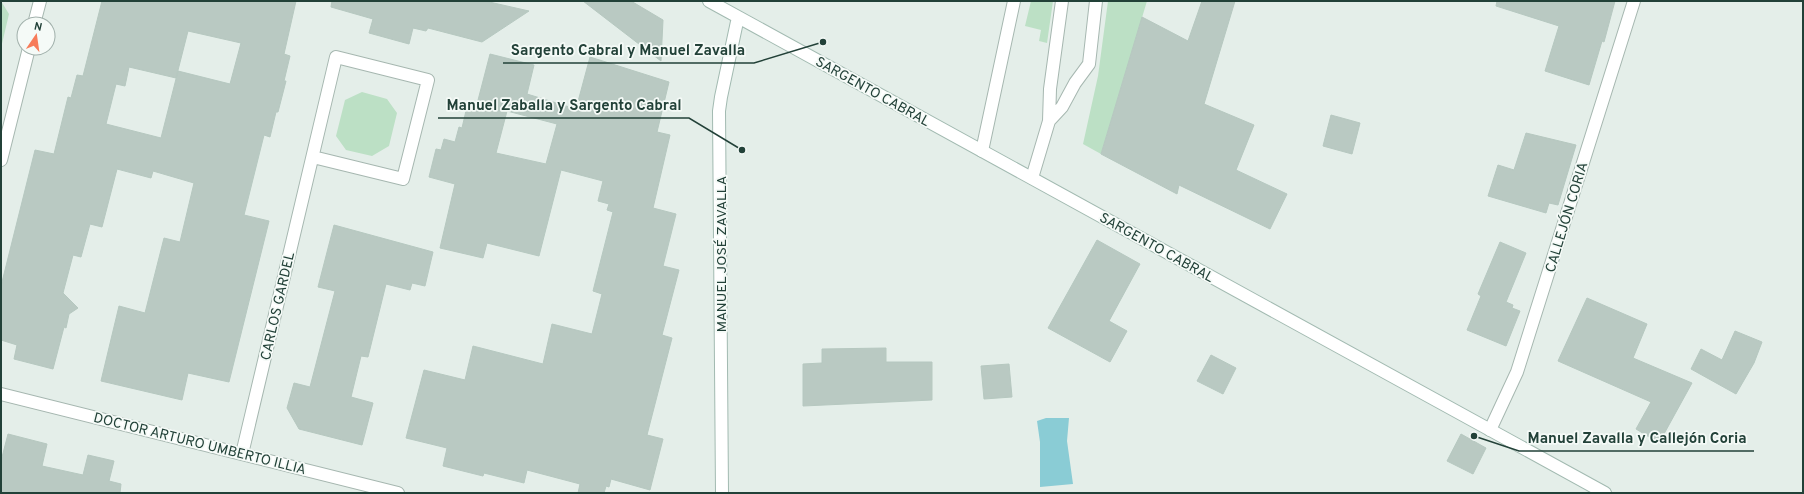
<svg xmlns="http://www.w3.org/2000/svg" width="1804" height="494" font-family="Overpass,sans-serif">
<style>
.green{fill:#bce0c5}
.water{fill:#8accd5}
.building{fill:#b9c9c2;stroke:#b6c8c0;fill-rule:evenodd}
.lines{fill:none;stroke-linecap:round;stroke-linejoin:round}
.street-casing{stroke:#a6b7b0;stroke-width:14}
.secondary-casing{stroke:#a2bab1;stroke-width:14}
.street{stroke:#fff;stroke-width:12}
.secondary{stroke:#fff;stroke-width:12}
.labels{text-anchor:middle;stroke-width:3.5;stroke-linejoin:round;paint-order:stroke}
.street-label{font-size:14px;fill:#224138;stroke:#f5faf7}
.leader{fill:none;stroke:#224138;stroke-width:1.5}
.callout-dot{fill:#224138;stroke:#f5faf7;stroke-width:1.5}
.callout-label{font-size:15px;text-anchor:middle;font-weight:bold;fill:#224138;stroke:#f5faf7;stroke-width:3.5;stroke-linejoin:round;paint-order:stroke}
</style>
<rect width="100%" height="100%" fill="#e4eee9"/>
<path class="green" d="M1,1L9,14L1,48Z
M1031,1H1053L1047,43L1039,41L1041,30L1025,26Z
M1108,1H1147L1101,154L1083,144L1098,76Z
M362,92L387,99L397,113L389,146L372,156L346,150L336,136L345,100Z"/>
<path class="water" d="M1046,418H1069L1067,441L1073,484L1040,487V442L1037,421Z"/>
<path class="building" d="M102,1H296L284,54L290,56L284,81H286L278,112H276L270,137L264,135L244,215L269,221L229,382L188,373L182,400L101,381L119,306L145,313L164,238L180,242L194,183L153,171L151,178L117,169L102,227L90,224L81,257L73,255L63,293L78,308L69,314L66,328L64,327L53,369L14,359L17,345L1,340V286L35,150L54,154L68,97L71,98L77,75L83,76ZM188,31L241,43L230,84L178,71L161,138L106,124L116,84L125,86L129,67L176,78Z
M332,1H485L529,11L482,42L428,28L426,31L413,28L409,44L369,33L373,19L331,7Z
M583,1H631L663,20L661,61Z
M1202,1H1235L1204,104L1254,125L1236,170L1287,194L1270,229L1179,185L1177,194L1101,154L1142,17L1188,41Z
M1497,1H1615L1604,42L1602,41L1589,85L1545,71L1559,26L1496,6Z
M490,54L534,65L527,94L576,109L590,57L669,82L657,132L670,135L653,208L676,214L663,266L679,270L662,335L672,338L647,435L663,439L650,490L611,479L609,487L606,486L604,493H578L580,484L527,470L524,483L484,473L483,476L443,466L447,448L406,438L424,370L465,380L473,346L543,364L552,324L592,334L602,294L593,291L613,212L607,210L609,204L598,201L603,181L561,170L539,256L487,243L483,258L440,248L455,184L429,177L436,149L441,150L444,139L455,142L459,127L462,128L468,102L477,104ZM507,111L557,124L546,164L496,153Z
M1331,115L1360,123L1352,154L1323,146Z
M1526,133L1576,145L1558,205L1549,203L1546,213L1488,196L1498,165L1514,170Z
M334,225L433,252L425,286L412,283L410,290L386,284L368,357L361,356L351,397L373,403L362,445L299,429L287,408L294,383L310,387L335,291L318,287Z
M1097,240L1140,264L1109,321L1127,331L1110,362L1048,328Z
M1500,242L1526,253L1506,302L1513,305L1512,308L1520,311L1506,346L1467,330L1481,296L1478,294Z
M1587,298L1647,324L1633,358L1692,383L1659,443L1636,429L1651,402L1558,361Z
M1735,331L1762,342L1754,363L1736,394L1691,369L1701,349L1722,360Z
M886,348V362H932V400L803,406V364L822,363V349Z
M1211,355L1236,368L1223,394L1197,381Z
M1009,364L1012,397L984,399L981,366Z
M8,434L47,444L42,466L83,475L88,455L114,461L109,481L121,484L120,493H1V461Z
M1461,434L1486,448L1473,474L1447,461Z"/>
<g class="lines">
<g class="street-casing">
<path id="street" d="M34,24L40,1
M1049,121L1062,107L1075,83L1089,64L1096,1
M982,151L1014,1
M1,160L29,48
M1032,178L1049,121L1050,89L1062,1
M1,394L398,493
M1490,430L1517,372L1634,1
M242,454L336,57L428,80L403,179L313,157"/>
</g>
<g class="secondary-casing">
<path id="secondary" d="M709,1L1605,493
M722,493L719,111L721,97L738,17"/>
</g>
<use href="#street" class="street"/>
<use href="#secondary" class="secondary"/>
</g>
<g class="labels">
<g class="street-label">
<text transform="translate(873 91) rotate(29)" y="5">SARGENTO CABRAL</text>
<text transform="translate(1566 217) rotate(-73)" y="5">CALLEJÓN CORIA</text>
<text transform="translate(1157 247) rotate(29)" y="5">SARGENTO CABRAL</text>
<text transform="translate(721 254) rotate(-90)" y="5">MANUEL JOSÉ ZAVALLA</text>
<text transform="translate(277 306) rotate(-77)" y="5">CARLOS GARDEL</text>
<text transform="translate(200 443) rotate(14)" y="5">DOCTOR ARTURO UMBERTO ILLIA</text>
</g>
</g>
<path class="leader" d="M823 42L754 63H503M742 150L689 118H438M1474 436L1519 451H1754"/>
<g class="callout-dot">
<circle cx="823" cy="42" r="4"/>
<circle cx="742" cy="150" r="4"/>
<circle cx="1474" cy="436" r="4"/>
</g>
<g class="callout-label">
<text x="628" y="55">Sargento Cabral y Manuel Zavalla</text>
<text x="564" y="110">Manuel Zaballa y Sargento Cabral</text>
<text x="1637" y="443">Manuel Zavalla y Callejón Coria</text>
</g>
<rect width="1804" height="494" fill="none" stroke="#224138" stroke-width="4"/>
<g transform="translate(36 36) rotate(13)"><circle r="19" fill="#f5faf7" stroke="#a1b0ab"/>
<path d="M0-3L7 15L0 10L-7 15Z" fill="#f77b59"/>
<text y="-6" font-size="11" font-weight="bold" text-anchor="middle" fill="#224138">N</text>
</g>
</svg>
